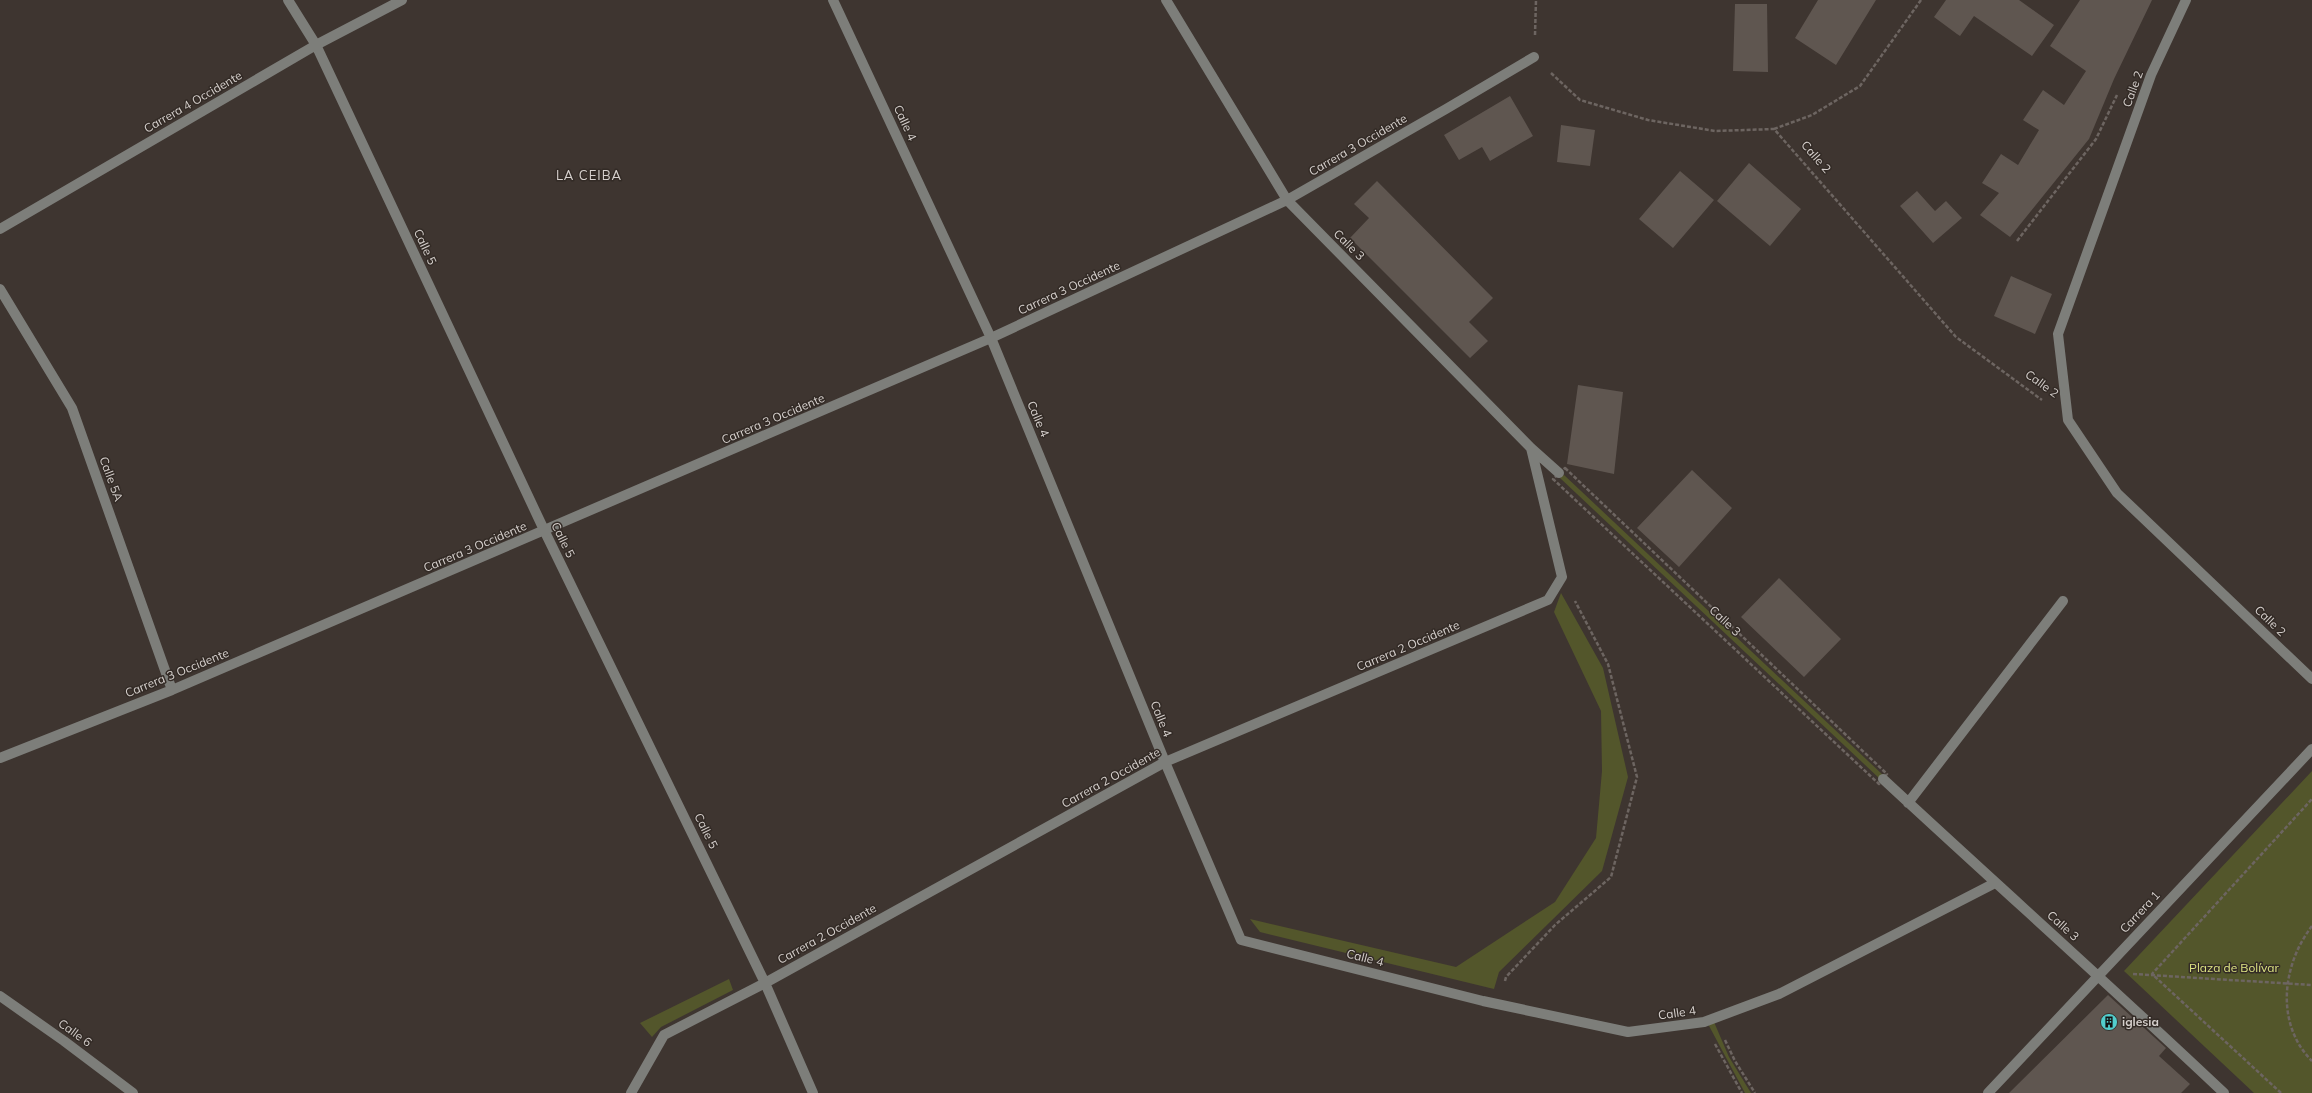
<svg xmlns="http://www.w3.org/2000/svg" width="2312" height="1093" font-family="Mulish,sans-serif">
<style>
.green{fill:#53562b}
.building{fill:#5f5650}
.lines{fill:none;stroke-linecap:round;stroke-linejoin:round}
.path{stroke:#6d6561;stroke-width:2.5;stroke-dasharray:4 2;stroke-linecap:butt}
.minor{stroke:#7d7e7a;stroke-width:10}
.labels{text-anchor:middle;stroke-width:3;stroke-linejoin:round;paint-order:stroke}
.street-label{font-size:12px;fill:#d6d0cd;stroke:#332b26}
.park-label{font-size:12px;fill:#dee583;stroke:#332b26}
.poi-label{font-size:12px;font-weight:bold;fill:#d6d0cd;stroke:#332b26;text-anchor:start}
.neighbourhood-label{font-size:13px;letter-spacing:1px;fill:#d6d0cd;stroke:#332b26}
</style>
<rect width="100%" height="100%" fill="#3e3530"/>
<path class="green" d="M1564,475L1883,775L1880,779L1560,478Z
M1561,593L1603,668L1628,777L1602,871L1499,972L1494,989L1260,932L1250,919L1456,967L1555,902L1596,838L1602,771L1601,711L1554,612Z
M2312,771V1093H2254L2124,971Z
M729,979L733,990L661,1027L652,1037L640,1023Z
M1714,1022L1729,1057L1751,1093H1745L1708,1024Z"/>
<path class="building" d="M1818,0H1876L1836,65L1795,38Z
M1946,0H2019L2054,25L2032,56L1974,16L1960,36L1957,34L1934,17Z
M2080,0H2152L2114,79L2089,139L2010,237L1980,215L1999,193L1982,183L2001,154L2018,165L2039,130L2023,120L2043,90L2064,105L2086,71L2050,46Z
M1735,4H1767L1768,72L1733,71Z
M1510,96L1533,136L1490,161L1482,147L1459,160L1444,135Z
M1561,125L1595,130L1590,166L1557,162Z
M1749,163L1801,209L1770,246L1717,201Z
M1680,171L1714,200L1673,248L1639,219Z
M1377,181L1493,298L1469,322L1488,341L1470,358L1350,238L1369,218L1354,204Z
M1917,191L1935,211L1946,201L1962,218L1933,243L1900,206Z
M2011,276L2052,294L2035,334L1994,316Z
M1578,385L1623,392L1614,474L1567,464Z
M1692,470L1732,508L1679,567L1637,528Z
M1779,578L1841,639L1804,677L1741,617Z
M2108,995L2166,1048L2159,1056L2190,1084L2181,1093H2009Z"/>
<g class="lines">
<path class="path" d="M1535,35L1536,0
M1551,73L1580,100L1648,120L1715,131L1774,129L1956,337L2042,400
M1774,129L1812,115L1860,86L1921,0
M2017,241L2096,139L2117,95
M1565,468L1887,774L1879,784L1553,479Z
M2312,926C2282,965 2275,1024 2312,1061
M2133,974L2312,985
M1505,981L1506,977L1555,925L1611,877L1637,777L1608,664L1575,601
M1725,1040L1735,1061L1755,1093
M1715,1044L1742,1093
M2281,1093L2152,974L2312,799"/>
<path class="minor" d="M288,0L316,45L545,532L765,983L813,1093
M833,0L991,338L1165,762L1241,940L1483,1001L1628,1032L1704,1022L1779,994L1995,883
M1166,0L1287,200L1531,448L1559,473
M2186,0L2151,75L2058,334L2068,420L2117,493L2312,679
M0,229L316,45L402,0
M0,289L72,408L172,690
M0,758L172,690L991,338L1287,200L1446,109L1534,57
M1883,779C1996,884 2112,987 2224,1093
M1908,803L2063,601
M0,996L64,1041L133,1093
M631,1093L664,1035L765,983L1165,762L1548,600L1562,577L1531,448
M1988,1093L2312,749"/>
</g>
<defs>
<g id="building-disc" transform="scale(0.9)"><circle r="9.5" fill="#52cdcd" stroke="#332b26"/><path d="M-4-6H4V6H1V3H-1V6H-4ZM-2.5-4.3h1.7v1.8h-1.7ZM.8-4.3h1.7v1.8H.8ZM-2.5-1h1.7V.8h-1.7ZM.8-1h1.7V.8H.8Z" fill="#111"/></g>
</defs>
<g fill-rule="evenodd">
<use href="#building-disc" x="2109" y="1022"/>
</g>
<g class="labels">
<g class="street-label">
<text transform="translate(2133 89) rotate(-70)" y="4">Calle 2</text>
<text transform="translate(193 102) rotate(-30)" y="4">Carrera 4 Occidente</text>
<text transform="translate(905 123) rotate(65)" y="4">Calle 4</text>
<text transform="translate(1358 145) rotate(-30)" y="4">Carrera 3 Occidente</text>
<text transform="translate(1816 157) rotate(49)" y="4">Calle 2</text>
<text transform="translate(1349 245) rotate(45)" y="4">Calle 3</text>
<text transform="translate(425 247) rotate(65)" y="4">Calle 5</text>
<text transform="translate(1069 288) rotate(-25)" y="4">Carrera 3 Occidente</text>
<text transform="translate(2042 384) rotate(36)" y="4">Calle 2</text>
<text transform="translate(773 419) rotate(-23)" y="4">Carrera 3 Occidente</text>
<text transform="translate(1038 419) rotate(67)" y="4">Calle 4</text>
<text transform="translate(111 479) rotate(70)" y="4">Calle 5A</text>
<text transform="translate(563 540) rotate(64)" y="4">Calle 5</text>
<text transform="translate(475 547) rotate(-23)" y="4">Carrera 3 Occidente</text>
<text transform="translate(1725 621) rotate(43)" y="4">Calle 3</text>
<text transform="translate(2270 621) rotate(44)" y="4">Calle 2</text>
<text transform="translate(1408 646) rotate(-23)" y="4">Carrera 2 Occidente</text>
<text transform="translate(177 673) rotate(-22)" y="4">Carrera 3 Occidente</text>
<text transform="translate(1161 719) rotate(68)" y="4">Calle 4</text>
<text transform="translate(1111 778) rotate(-29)" y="4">Carrera 2 Occidente</text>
<text transform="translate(706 831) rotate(64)" y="4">Calle 5</text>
<text transform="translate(2140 912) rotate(-47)" y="4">Carrera 1</text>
<text transform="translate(2063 926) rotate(42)" y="4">Calle 3</text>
<text transform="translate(827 934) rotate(-29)" y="4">Carrera 2 Occidente</text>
<text transform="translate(1365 958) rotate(14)" y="4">Calle 4</text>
<text transform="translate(1677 1013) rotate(-8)" y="4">Calle 4</text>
<text transform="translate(75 1033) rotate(36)" y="4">Calle 6</text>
</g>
<g class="park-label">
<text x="2234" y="972">Plaza de Bolívar</text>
</g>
<g class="poi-label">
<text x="2122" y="1026">iglesia</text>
</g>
<g class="neighbourhood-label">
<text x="589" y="180">LA CEIBA</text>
</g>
</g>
</svg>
